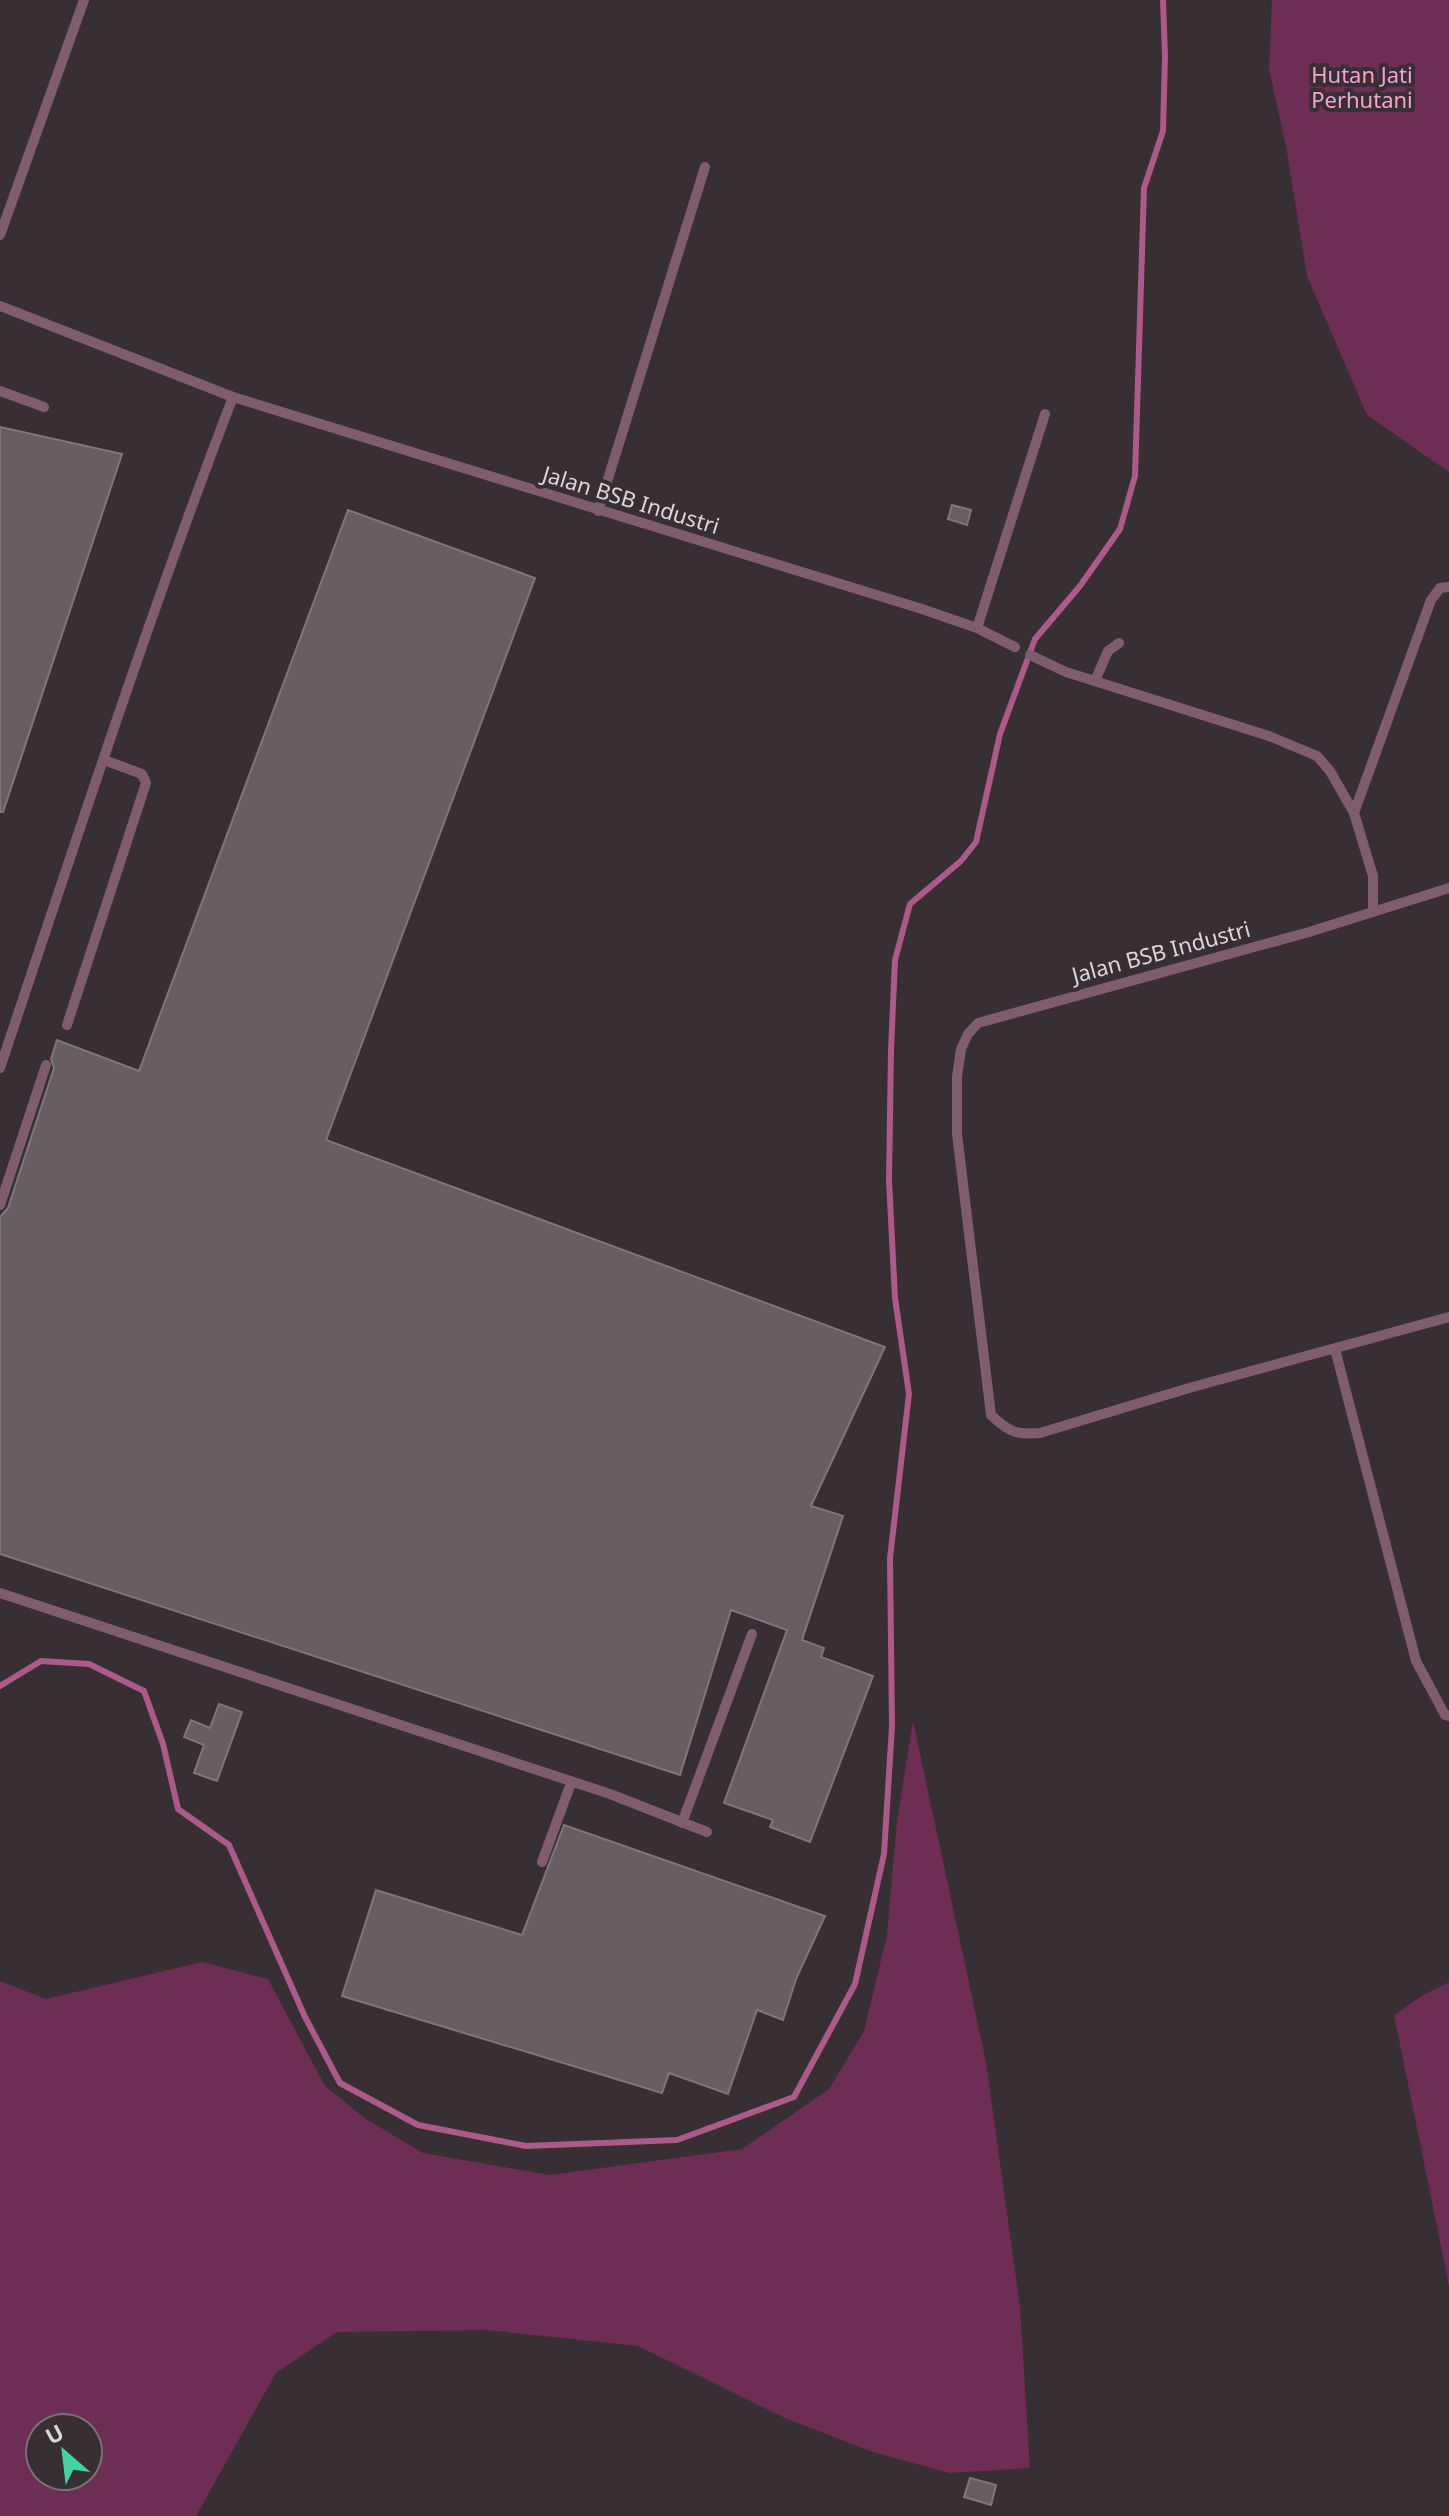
<svg xmlns="http://www.w3.org/2000/svg" width="1449" height="2516" font-family="'Noto Sans',sans-serif">
<style>
.green{fill:#6d2d54;fill-rule:evenodd}
.lines{fill:none;stroke-linecap:round;stroke-linejoin:round}
.stream{stroke:#ac5a8a;stroke-width:6}
.building{fill:#665e62;stroke:#7f767a;stroke-width:2}
.service{stroke:#805c6f;stroke-width:10}
.labels{text-anchor:middle;stroke-width:8;stroke-linejoin:round;paint-order:stroke}
.park-label{font-size:22px;fill:#f9a0d2;stroke:#372f33}
.street-label{font-size:22px;fill:#dbd6d9;stroke:#372f33}
</style>
<rect width="100%" height="100%" fill="#372f33"/>
<path class="green" d="M1272,0H1449V472L1367,415L1307,276L1286,146L1269,69Z
M913,1721L986,2062L1020,2307L1030,2468L949,2473L873,2452L787,2419L638,2346L488,2330L337,2332L276,2373L196,2516H0V1981L46,1999L202,1962L268,1979L325,2086L366,2119L423,2153L550,2175L742,2149L829,2089L864,2031L887,1935L897,1821ZM40,2428H88V2476H40Z
M1449,1982V2286L1394,2015L1423,1995Z"/>
<g class="lines">
<path class="stream" d="M0,1686L41,1661L89,1664L144,1691L163,1744L178,1809L229,1845L305,2017L340,2083L418,2125L526,2146L677,2140L794,2097L855,1984L884,1854L892,1726L890,1558L909,1394L895,1298L889,1180L891,1050L895,960L910,904L961,861L976,842L1000,734L1035,639L1080,586L1120,529L1135,476L1144,188L1163,131L1165,56L1163,0"/>
</g>
<path class="building" d="M0,427L122,454L3,812H0Z
M952,505L971,510L967,525L948,519Z
M348,510L535,578L326,1140L885,1347L811,1506L843,1516L802,1640L824,1648L821,1657L873,1676L810,1842L770,1827L773,1820L724,1803L787,1630L731,1610L680,1775L0,1554V1217L8,1208L54,1068L51,1059L57,1040L139,1071Z
M219,1704L242,1712L217,1781L194,1773L204,1745L184,1737L191,1720L210,1728Z
M564,1825L825,1916L796,1979L783,2020L757,2010L728,2094L669,2073L662,2093L342,1996L376,1890L522,1935Z
M970,2478L996,2485L991,2505L964,2497Z"/>
<g class="lines">
<path class="service" d="M0,235L84,0
M0,306L233,397L922,609L977,628L1015,647
M0,391L44,407
M598,511L705,167
M977,628L1045,414
M1030,655L1066,672L1269,736L1317,756L1330,771L1354,813L1373,876V912
M1095,681L1108,651L1119,643
M1354,813L1431,600L1440,588L1449,587
M1449,888L1309,932L978,1023L968,1034L961,1049L957,1077V1134L991,1415C1009,1432 1016,1435 1040,1433L1189,1388L1449,1317
M67,1025L146,783L142,774L104,760
M0,1068C75,844 148,618 233,397
M0,1205L46,1065
M1335,1349L1416,1661L1445,1715L1449,1716
M0,1593L610,1794L707,1832
M682,1823L752,1634
M542,1862L571,1783"/>
</g>
<g class="labels">
<g class="park-label">
<text x="1362" y="83">Hutan Jati<tspan x="1362" dy="25">Perhutani</tspan></text>
</g>
<g class="street-label">
<text transform="translate(631 500) rotate(17)" y="8">Jalan BSB Industri</text>
<text transform="translate(1161 952) rotate(-15)" y="8">Jalan BSB Industri</text>
</g>
</g>
<g transform="translate(64 2452) rotate(332)"><circle r="38" fill="#372f33" stroke="#797275" stroke-width="2"/>
<path d="M0-6L14 30L0 20L-14 30Z" fill="#41d4a1"/>
<text y="-12" font-size="22" font-weight="bold" text-anchor="middle" fill="#dbd6d9">U</text>
</g>
</svg>
